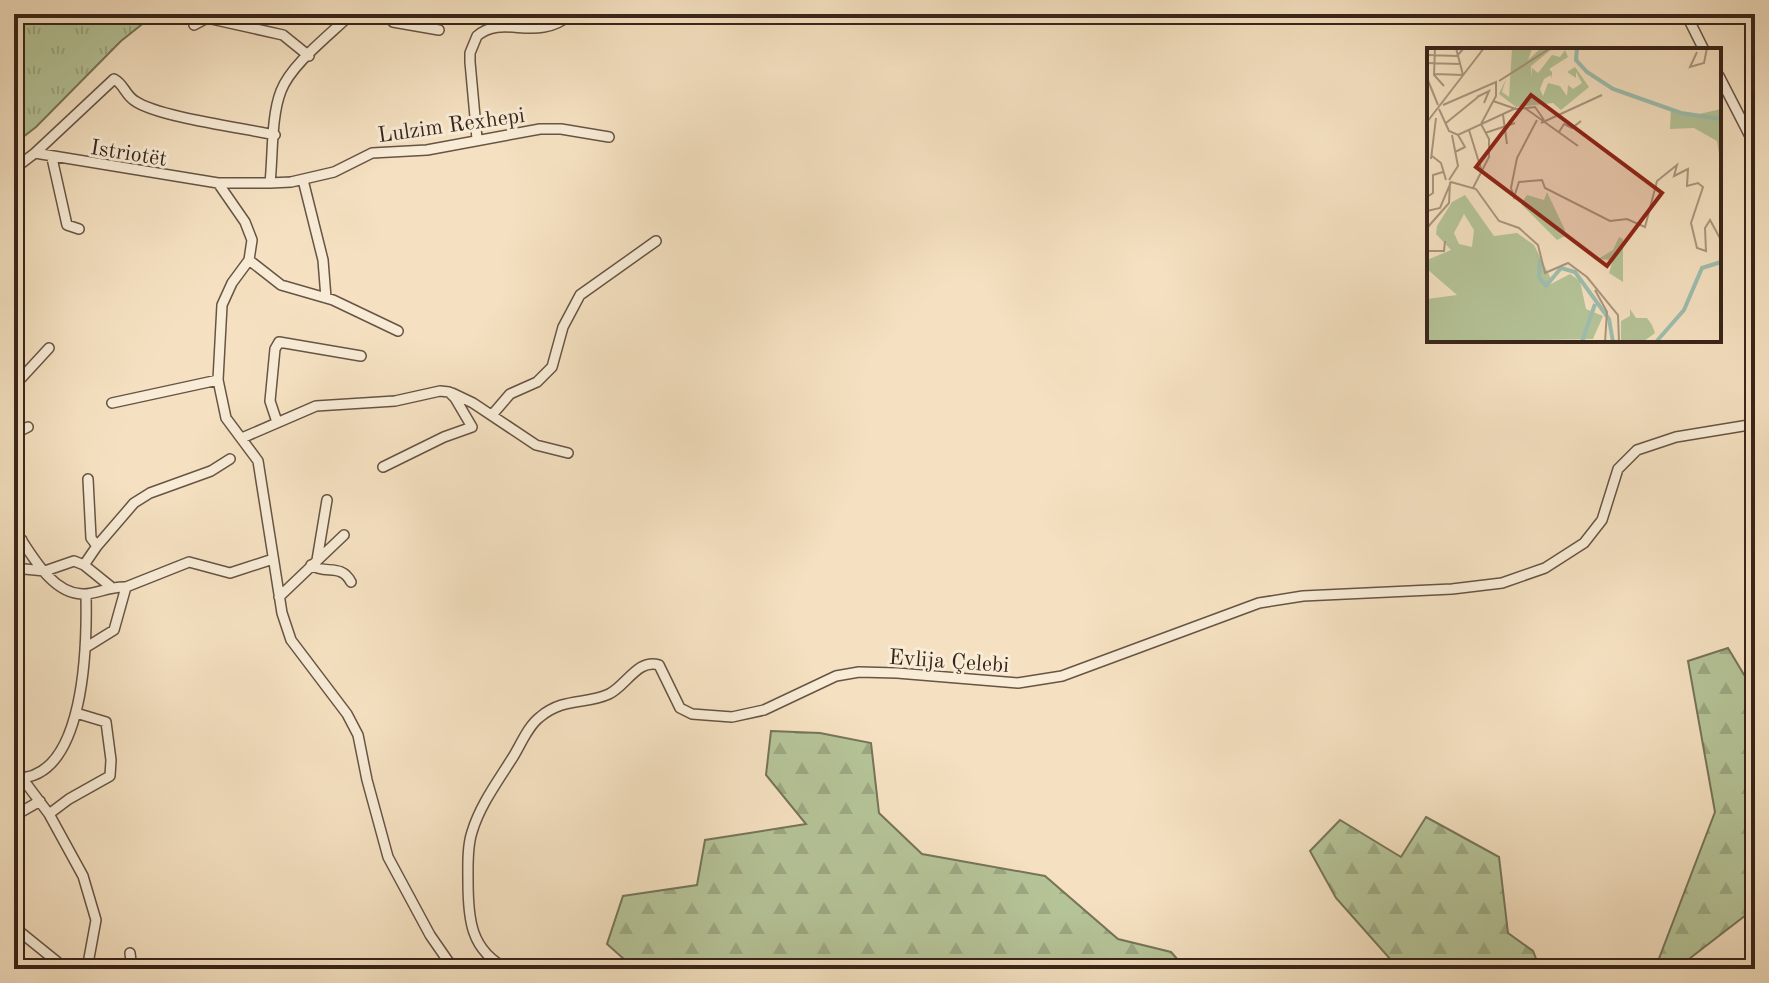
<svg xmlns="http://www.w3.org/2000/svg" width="1769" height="983" font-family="'Old Standard TT',serif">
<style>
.grass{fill:url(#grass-tufts);stroke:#767459;stroke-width:2}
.forest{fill:url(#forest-firs);stroke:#767459;stroke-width:2}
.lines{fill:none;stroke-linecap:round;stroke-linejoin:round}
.minor-casing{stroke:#675444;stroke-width:12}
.minor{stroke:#f8ecd7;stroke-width:9}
.labels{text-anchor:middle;stroke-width:6;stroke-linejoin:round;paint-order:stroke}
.street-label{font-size:22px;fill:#38251a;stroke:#f8ecd7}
.inset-river{fill:none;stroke:#9dbeaf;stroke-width:4}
.inset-road{fill:none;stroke:#a9967e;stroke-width:2}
.view{fill:#8f2418;fill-opacity:0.15;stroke:#8f2418;stroke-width:4}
.inset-edge{fill:none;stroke:#38251a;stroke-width:4}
</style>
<defs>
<pattern id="grass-tufts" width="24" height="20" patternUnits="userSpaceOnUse" patternTransform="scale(2)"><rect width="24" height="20" fill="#b5c498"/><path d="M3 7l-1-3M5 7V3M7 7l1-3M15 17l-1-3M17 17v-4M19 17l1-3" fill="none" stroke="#9ca882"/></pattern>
<pattern id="forest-firs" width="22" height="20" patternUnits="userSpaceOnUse" patternTransform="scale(2)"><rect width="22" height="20" fill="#b5c498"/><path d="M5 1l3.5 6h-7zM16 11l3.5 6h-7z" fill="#9ca882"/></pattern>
</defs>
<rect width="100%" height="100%" fill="#f5e1c1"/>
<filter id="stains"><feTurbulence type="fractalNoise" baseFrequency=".0025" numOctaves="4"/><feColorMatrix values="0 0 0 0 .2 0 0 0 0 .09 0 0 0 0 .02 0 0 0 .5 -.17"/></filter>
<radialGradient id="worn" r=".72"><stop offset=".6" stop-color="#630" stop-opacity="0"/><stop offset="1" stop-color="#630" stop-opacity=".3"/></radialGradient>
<path class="grass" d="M14,14H155L121,41L36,127L14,144V98L20,96L14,63Z"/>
<path class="forest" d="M1728,648L1755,693V908L1676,969H1655L1715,812L1688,661Z
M771,731L820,733L871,743L879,813L922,854L1045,876L1118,939L1171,952L1186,969H635L607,944L623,896L697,885L705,840L806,824L766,775Z
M1426,817L1499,857L1508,933L1533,951L1540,969H1399L1336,898L1310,851L1340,820L1401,857Z"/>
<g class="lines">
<g class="minor-casing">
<path id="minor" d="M389,14L393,22L439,30
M1686,14L1704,50
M194,25L207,18L283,35L309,56
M1719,76L1755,146
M477,139L470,62V53L477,36C504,13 536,44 571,14
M35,153L218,183H270L291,182L334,172L372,153L427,150L540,129H561L609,137
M52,158L67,225L79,229
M14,169L35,153L114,79C124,84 125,95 135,101C158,117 243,128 275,135
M303,180L323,260L326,298
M218,183L245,222L252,240L249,260L232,283L222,305L218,380L226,418L258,461L282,613L291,640L347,714L358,735L367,780L388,857L430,935L448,961L457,969
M270,183C273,156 271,116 281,91C291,64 331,34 351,14
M249,260L281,285L333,300L398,331
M14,386L49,348
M452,393L473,403L536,445L568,453
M112,403L218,380
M492,415L510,394L537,382L552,367L563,327L580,295L656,241
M277,422L270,401L275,349L279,342L361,356
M14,434L28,427
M242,438L316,406L395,401L440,391L449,392L455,398L472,427L444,437L383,467
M14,529C30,551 50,593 82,594C96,595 108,586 126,587
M97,546L134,503L150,493L211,471L230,459
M14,554L22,540
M317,560L327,500
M84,565L97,546L91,538L88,479
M311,565C326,575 341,563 351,582
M14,568L45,571L74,561L84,565L110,586
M279,597L344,535
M85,648L114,630L126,587L189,562L230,573L273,559
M14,761L22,778L49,814L83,876L96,920L87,969
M14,778C86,782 87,643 86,595
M49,814L69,799L110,776L111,760L106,722L76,713
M14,816L40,801
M14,927L66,969
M130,953L132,969
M508,969C470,951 468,918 468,881C468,866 467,847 472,832C480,805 498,781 513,757C521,744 528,726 540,717C564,697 585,705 609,694C626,686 638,658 659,665L680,708L692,714L732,717L764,710L836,676L859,672L897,673L1018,683L1062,676L1259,603L1303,596L1452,589L1502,583L1545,568L1584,543L1602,520L1618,469L1637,450L1676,437L1755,424"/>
</g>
<use href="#minor" class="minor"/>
</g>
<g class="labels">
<g class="street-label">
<text transform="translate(451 124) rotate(-8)" y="8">Lulzim Rexhepi</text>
<text transform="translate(129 152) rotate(9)" y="8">Istriotët</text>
<text transform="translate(949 660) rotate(4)" y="8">Evlija Çelebi</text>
</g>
</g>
<g transform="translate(1427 48)">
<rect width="294" height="294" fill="#f5e1c1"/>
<path d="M85,0L105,1L101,12L113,1H125L104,18V30L105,20L111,25L125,7L133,9L138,2L141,9L122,21L125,24V31L124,27L117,31L113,41L116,48L121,35L133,38L140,48L141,37L146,41L155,35L149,24V30L140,24L148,19L162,39L134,62L126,55L89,59L72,46L79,31L75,44L82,49Z" fill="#b5c498"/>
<path d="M244,60L264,68L294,61V118L290,93L267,80L243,81ZM120,144L138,182V188L130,192L94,156L100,147L117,152ZM38,147L67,188L90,185L107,197L124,231L120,238L143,226L153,233L159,261L176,268L166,291L0,294V251L30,247L0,221V212L24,202L9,186L10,178L25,154ZM37,166L47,182L45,199L32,196L27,185ZM192,189L196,191V234L182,225L186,212L171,211L186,202ZM203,261L209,270H220L225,277L228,285L217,293L194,294V273L203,268Z" fill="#b5c498" fill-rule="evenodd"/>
<path class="inset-river" d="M150,0L149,12L160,24L186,41L254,65L294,71M113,211L112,229L119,238L134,220L148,224L182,271L186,294M155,294L168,256M229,294L257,262L275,220L294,214"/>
<path class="inset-road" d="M8,0L7,27L17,38M29,0L36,27M270,4L263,19L277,15L280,0M0,7L30,8L37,0M0,15L32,16M7,26L36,27M0,30L11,57M72,33L122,1M50,49L62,43L57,55M66,53L89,61L108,59L117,72M16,57L69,34V48L54,76M98,60L151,98M12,61L22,83L31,87L89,60M76,67L80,96M110,72L90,110L84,140L87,149L92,134L115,132L118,140L183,173L200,171L218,179L230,133L250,117L247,128L261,121L260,138L271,135L276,139L264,175L270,200L279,203L278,180L283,172L294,192M0,74L57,0M19,75L51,49M114,75L175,47M42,82L55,124M132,84L137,76L145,80L154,73M58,85L88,75M28,104L38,99L31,87M5,108L14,115L19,132M4,111L9,70M22,132L31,118L25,87M46,140L62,109V91L54,76M0,149L6,145V127L16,124M0,163L13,160L24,134L49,141L72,173L92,180L111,197L118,225L141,215L160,229L191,267L192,294M0,180L22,155L23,134M0,203H17L18,193M168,242L180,264L178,294"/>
<path class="view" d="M104,47L235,145L180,218L49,119Z"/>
<rect width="294" height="294" class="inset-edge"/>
</g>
<rect width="1769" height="983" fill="none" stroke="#f5e1c1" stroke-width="48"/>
<rect x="16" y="16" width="1737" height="951" fill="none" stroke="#38251a" stroke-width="4"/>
<rect x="24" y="24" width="1721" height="935" fill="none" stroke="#38251a" stroke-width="2"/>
<rect width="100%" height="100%" filter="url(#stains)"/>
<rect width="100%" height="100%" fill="url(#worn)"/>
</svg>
